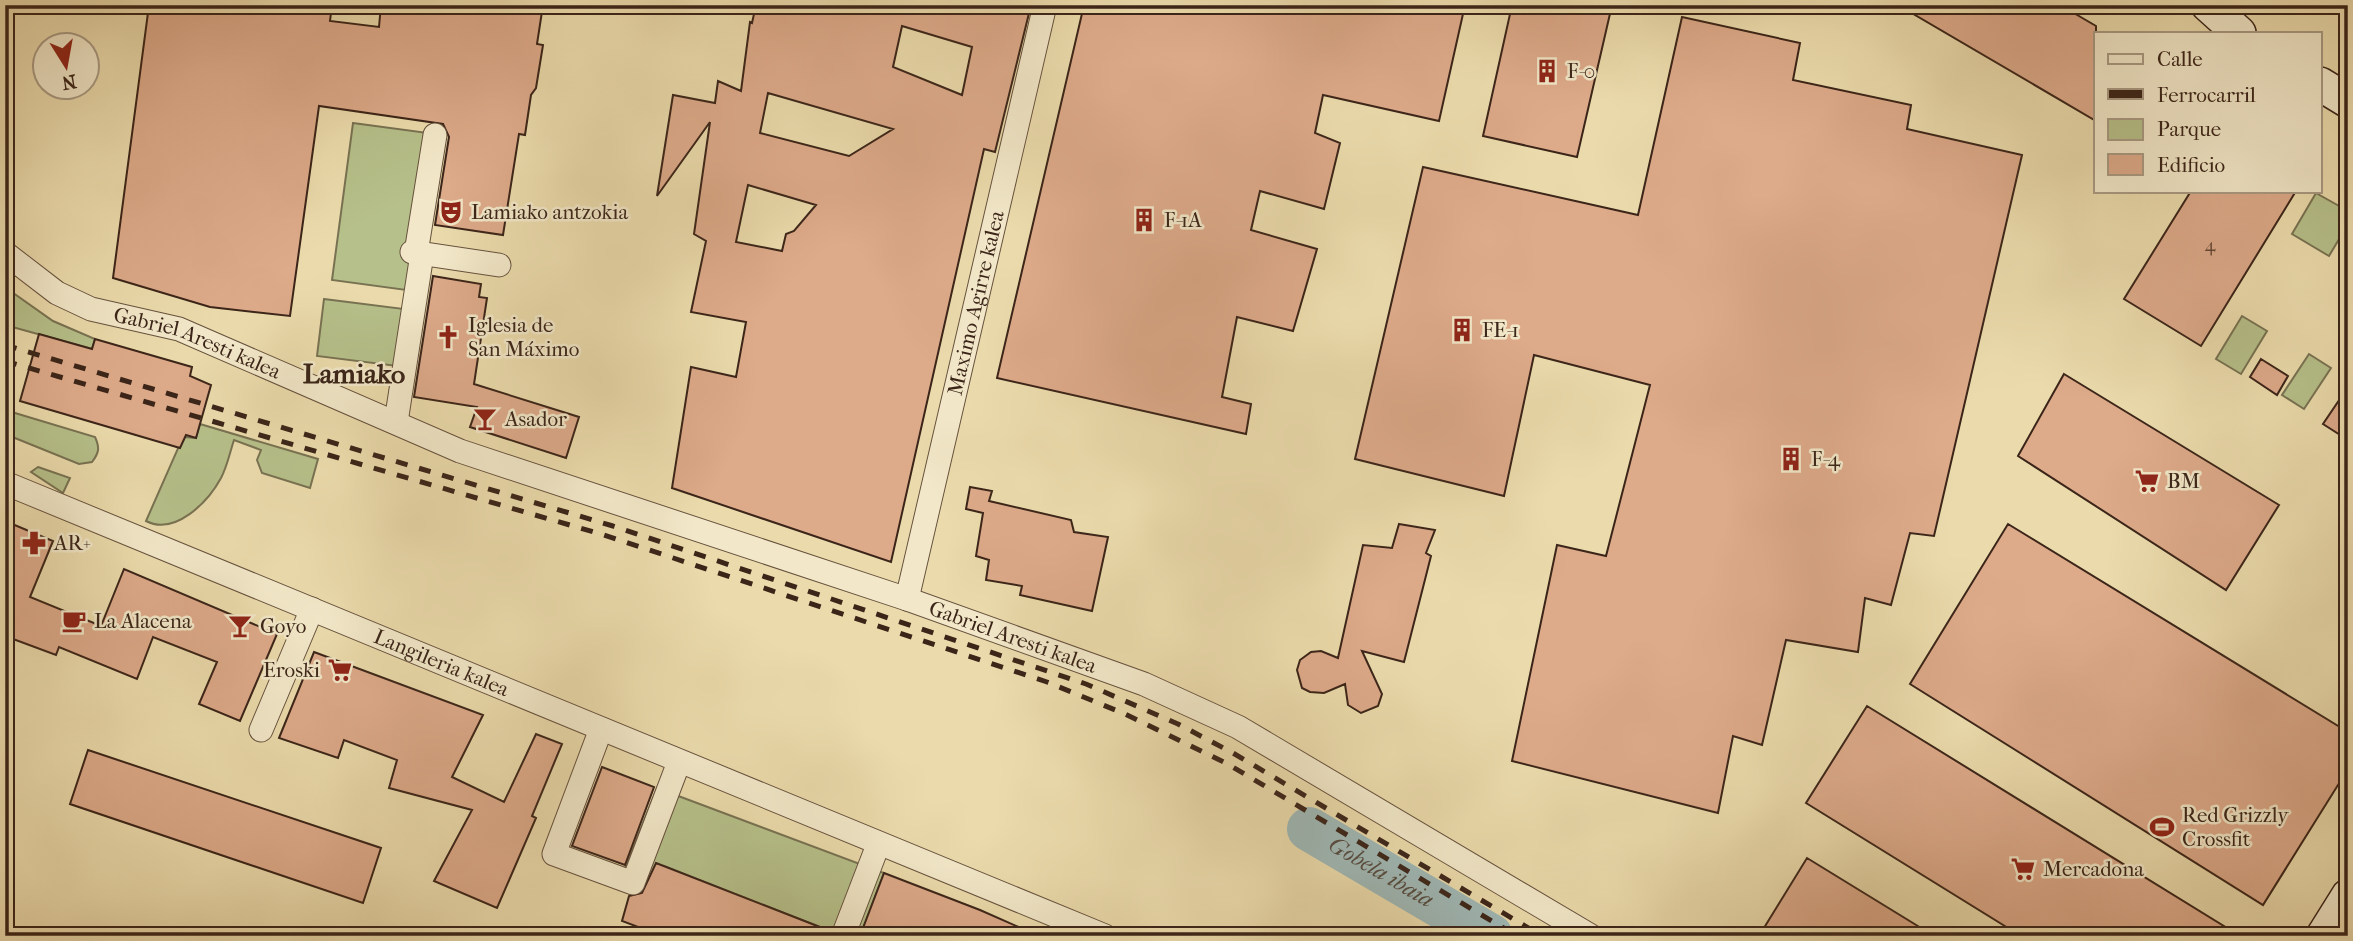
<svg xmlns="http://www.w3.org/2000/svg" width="2353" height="941" font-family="'IM FELL French Canon',serif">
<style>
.green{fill:#b6c08a;stroke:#787252;stroke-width:2}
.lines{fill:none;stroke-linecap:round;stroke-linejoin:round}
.river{stroke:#9fb8b6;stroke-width:44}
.building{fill:#ddaa8a;stroke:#3b2519;stroke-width:2;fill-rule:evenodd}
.street-casing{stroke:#67523e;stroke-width:25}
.secondary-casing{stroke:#3b2519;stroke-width:36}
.street{stroke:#f2e8c9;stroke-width:23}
.secondary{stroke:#f2e8c9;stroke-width:33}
.rail{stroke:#3b2519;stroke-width:5;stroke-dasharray:12 12;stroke-linecap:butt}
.labels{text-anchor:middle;stroke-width:5;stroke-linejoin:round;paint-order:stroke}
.number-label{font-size:18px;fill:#644635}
.poi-label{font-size:21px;fill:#3b2519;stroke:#f2e8c9;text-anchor:start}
.street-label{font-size:21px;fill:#3b2519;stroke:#f2e8c9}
.water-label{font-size:23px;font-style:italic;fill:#544a40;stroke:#f2e8c9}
.district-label{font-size:28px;font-weight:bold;fill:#3b2519;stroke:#f2e8c9}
</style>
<rect width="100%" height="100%" fill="#ebdbac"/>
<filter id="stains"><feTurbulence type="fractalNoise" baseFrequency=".00286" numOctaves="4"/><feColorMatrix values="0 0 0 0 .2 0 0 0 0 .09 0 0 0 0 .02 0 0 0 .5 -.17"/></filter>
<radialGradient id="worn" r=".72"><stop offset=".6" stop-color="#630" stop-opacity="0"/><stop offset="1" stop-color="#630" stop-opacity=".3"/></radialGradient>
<path class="green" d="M353,123L428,133L406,290L332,280Z
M2316,193L2348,211V224L2329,256L2292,234Z
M9,290L53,321L95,339L92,349L5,325V294Z
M324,299L404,309L397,366L317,356Z
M2242,316L2267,331L2241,374L2216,359Z
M2309,354L2331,368L2304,409L2282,395Z
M5,410L95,437C100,448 99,453 92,462L79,464L5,434Z
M200,424L318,459L310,488L262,473L257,460L261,450L234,440C230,452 227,467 221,478C208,502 175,536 146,521L183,437L196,438Z
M38,467L70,478L63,493L31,472Z
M657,788L884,873L860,936H825V929L664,866L657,885L623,873Z"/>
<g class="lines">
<path class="river" id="s1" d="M1309,829L1491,936"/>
</g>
<path class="building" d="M149,5H332L330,21L379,27L381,5H543L537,44L543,45L536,88L531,95L525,135L519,134L503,235L435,225L449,137L443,124L319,106L290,316L210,307L113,278Z
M756,5H1031L995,152L984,149L891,562L672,488L691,367L736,377L746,322L691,312L706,241L694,234L710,122L657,196L673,95L715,103L718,81L741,91L750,22L752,23ZM902,26L972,47L962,95L893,67ZM768,93L893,129L849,156L760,133ZM748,185L816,205L794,231L786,234L782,251L736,242Z
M1084,5H1465L1439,121L1323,95L1315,133L1340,143L1324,209L1260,191L1251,230L1317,249L1293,331L1237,317L1222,397L1251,404L1246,434L997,378Z
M1512,5H1612L1577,157L1483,136Z
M1898,5H2060L2096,26V121Z
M1682,17L1800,43L1793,80L1911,105L1907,129L2022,155L1934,536L1910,533L1891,605L1865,598L1858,652L1786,640L1762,745L1733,736L1718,813L1512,761L1557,545L1606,556L1650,385L1534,355L1504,496L1355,459L1423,167L1638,215Z
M2191,191H2296L2201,346L2124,299Z
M433,276L481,284L479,297L487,298L474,384L579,417L566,458L470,427L477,407L414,397Z
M39,334L92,349L95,339L192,367L190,376L211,385L196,438L186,435L180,448L20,401Z
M2261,359L2288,376L2277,395L2250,377Z
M2064,374L2279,505L2226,590L2018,456Z
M2348,387V440L2323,424Z
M970,487L992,491L989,501L1071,520L1074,532L1108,537L1092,611L1020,595L1022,586L986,580L989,560L976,556L983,513L966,509Z
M5,521L53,541L30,597L101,626L124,569L277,634L240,721L199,704L217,662L153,637L137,679L59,647L56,655L5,636Z
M1399,524L1435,530L1426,553L1431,556L1404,662L1362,651L1382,694L1378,706L1361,713L1348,705L1345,684L1324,693L1310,692L1302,688L1297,670L1300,660L1311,652L1321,651L1338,658L1363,545L1392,548Z
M2008,524L2348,732V769L2263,905L1910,684Z
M314,652L483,715L452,777L504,802L536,734L562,744L532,816L536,818L497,908L434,881L472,810L389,788L397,760L344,740L338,758L279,738Z
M1867,706L2240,936H2021L1806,803Z
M88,750L381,848L363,903L70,804Z
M602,767L654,787L625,865L572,846Z
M1807,858L1934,936H1759Z
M656,863L830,931L829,936H662L622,921L629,896L642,893Z
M884,873L980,910L1039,936H860Z"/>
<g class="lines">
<g class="street-casing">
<g id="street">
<path d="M412,252L499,265"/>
<path id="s2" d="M5,253L57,293L91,309L179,329L460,451L907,599L1144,684L1238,727L1591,936"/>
<path d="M416,253L435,135"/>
<path d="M396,422L422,254"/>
<path id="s3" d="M5,483L1105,936"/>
<path id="s4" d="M907,599L1045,5"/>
<path d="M601,729L554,854L633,883L679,762"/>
<path d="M261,730L312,609"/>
<path d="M843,936L878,845"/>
</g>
</g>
<g class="secondary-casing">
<path id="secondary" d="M2208,5L2239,33
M2320,84L2348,101
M2323,936L2348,896"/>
</g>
<use href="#street" class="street"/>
<use href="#secondary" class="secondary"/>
<path class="rail" d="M5,345L613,526L1086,684L1178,724L1233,753L1542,936
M5,361L604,535L1047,682L1125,714L1226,763L1517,936"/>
</g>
<defs>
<g id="building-bare" transform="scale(1.89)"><path d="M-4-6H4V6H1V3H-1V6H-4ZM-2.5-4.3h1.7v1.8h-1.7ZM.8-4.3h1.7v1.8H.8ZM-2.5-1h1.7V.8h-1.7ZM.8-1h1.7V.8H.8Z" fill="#8f2418" stroke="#f2e8c9" stroke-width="2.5" paint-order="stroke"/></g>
<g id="theatre-bare" transform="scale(1.89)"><path d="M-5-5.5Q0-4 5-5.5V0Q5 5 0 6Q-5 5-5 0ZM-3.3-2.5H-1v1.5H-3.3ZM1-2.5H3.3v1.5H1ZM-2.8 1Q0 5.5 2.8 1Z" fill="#8f2418" stroke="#f2e8c9" stroke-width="2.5" paint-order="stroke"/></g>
<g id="church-bare" transform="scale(1.89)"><path d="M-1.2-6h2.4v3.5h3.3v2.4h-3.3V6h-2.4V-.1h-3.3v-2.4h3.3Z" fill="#8f2418" stroke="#f2e8c9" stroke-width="2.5" paint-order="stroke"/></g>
<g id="bar-bare" transform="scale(1.89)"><path d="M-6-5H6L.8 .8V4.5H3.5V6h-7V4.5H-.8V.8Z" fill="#8f2418" stroke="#f2e8c9" stroke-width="2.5" paint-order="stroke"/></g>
<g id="supermarket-bare" transform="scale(1.89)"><path d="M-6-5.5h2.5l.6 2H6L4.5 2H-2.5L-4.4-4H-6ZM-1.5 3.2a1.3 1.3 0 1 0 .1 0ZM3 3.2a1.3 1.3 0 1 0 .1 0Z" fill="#8f2418" stroke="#f2e8c9" stroke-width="2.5" paint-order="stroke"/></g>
<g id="pharmacy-bare" transform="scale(1.89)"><path d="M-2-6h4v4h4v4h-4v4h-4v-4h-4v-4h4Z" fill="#8f2418" stroke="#f2e8c9" stroke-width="2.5" paint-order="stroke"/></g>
<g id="cafe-bare" transform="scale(1.89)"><path d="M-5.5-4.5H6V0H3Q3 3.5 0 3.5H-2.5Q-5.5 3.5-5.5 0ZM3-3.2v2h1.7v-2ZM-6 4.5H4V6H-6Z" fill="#8f2418" stroke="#f2e8c9" stroke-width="2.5" paint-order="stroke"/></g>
<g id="stadium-bare" transform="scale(1.89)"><path d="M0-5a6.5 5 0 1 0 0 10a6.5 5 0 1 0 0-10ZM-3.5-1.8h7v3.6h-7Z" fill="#8f2418" stroke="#f2e8c9" stroke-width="2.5" paint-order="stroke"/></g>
</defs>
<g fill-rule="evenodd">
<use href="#building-bare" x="1547" y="71"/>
<use href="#theatre-bare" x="451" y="212"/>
<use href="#building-bare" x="1144" y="220"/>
<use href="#building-bare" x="1462" y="330"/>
<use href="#church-bare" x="448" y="337"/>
<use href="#bar-bare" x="485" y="419"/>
<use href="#building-bare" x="1791" y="459"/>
<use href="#supermarket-bare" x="2147" y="481"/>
<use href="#pharmacy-bare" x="34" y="543"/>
<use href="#cafe-bare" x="74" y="621"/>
<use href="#bar-bare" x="240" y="626"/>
<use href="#supermarket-bare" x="340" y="670"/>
<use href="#stadium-bare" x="2162" y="827"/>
<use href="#supermarket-bare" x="2023" y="869"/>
</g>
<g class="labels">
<g class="number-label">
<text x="2210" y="251">4</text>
</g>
<g class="poi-label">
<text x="1567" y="78">F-0</text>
<text x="471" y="219">Lamiako antzokia</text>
<text x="1164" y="227">F-1A</text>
<text x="468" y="332">Iglesia de<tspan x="468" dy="24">San Máximo</tspan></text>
<text x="1482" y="337">FE-1</text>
<text x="505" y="426">Asador</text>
<text x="1811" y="466">F-4</text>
<text x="2167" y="488">BM</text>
<text x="54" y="550">AR+</text>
<text x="94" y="628">La Alacena</text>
<text x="260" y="633">Goyo</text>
<text x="320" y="677" text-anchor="end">Eroski</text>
<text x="2182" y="822">Red Grizzly<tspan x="2182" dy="24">Crossfit</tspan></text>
<text x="2043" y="876">Mercadona</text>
</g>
<g class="street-label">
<text dy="7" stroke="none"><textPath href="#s4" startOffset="304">Maximo Agirre kalea</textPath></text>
<text dy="7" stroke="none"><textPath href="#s2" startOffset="215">Gabriel Aresti kalea</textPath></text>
<text dy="7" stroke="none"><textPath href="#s2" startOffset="1083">Gabriel Aresti kalea</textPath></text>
<text dy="7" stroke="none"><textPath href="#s3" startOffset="472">Langileria kalea</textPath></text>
</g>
<g class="water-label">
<text dy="8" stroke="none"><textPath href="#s1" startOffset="84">Gobela ibaia</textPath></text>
</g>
<g class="district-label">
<text x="354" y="383">Lamiako</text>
</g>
</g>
<rect width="2353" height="941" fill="none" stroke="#ebdbac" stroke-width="28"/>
<rect x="7" y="7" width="2339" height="927" fill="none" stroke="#3b2519" stroke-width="3.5"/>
<rect x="14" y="14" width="2325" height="913" fill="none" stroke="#3b2519" stroke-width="2"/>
<rect x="2094" y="32" width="228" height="161" fill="#f2e8c9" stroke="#a99a83" stroke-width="2"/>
<rect x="2108" y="54" width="35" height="10" fill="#f2e8c9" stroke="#a99a83" stroke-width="2"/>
<text x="2157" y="66" font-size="21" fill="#3b2519">Calle</text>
<rect x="2108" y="89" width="35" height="10" fill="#3b2519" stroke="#a99a83" stroke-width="2"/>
<text x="2157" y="102" font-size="21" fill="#3b2519">Ferrocarril</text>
<rect x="2108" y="119" width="35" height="21" fill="#b6c08a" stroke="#a99a83" stroke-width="2"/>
<text x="2157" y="136" font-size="21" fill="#3b2519">Parque</text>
<rect x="2108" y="154" width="35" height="21" fill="#ddaa8a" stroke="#a99a83" stroke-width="2"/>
<text x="2157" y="172" font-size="21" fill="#3b2519">Edificio</text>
<g transform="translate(66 66) rotate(169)"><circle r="33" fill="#f2e8c9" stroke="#a99a83" stroke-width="2"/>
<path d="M0-5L12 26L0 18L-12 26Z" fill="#8f2418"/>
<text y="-10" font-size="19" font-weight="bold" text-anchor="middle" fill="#3b2519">N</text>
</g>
<rect width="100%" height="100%" filter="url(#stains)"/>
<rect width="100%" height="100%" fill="url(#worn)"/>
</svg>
